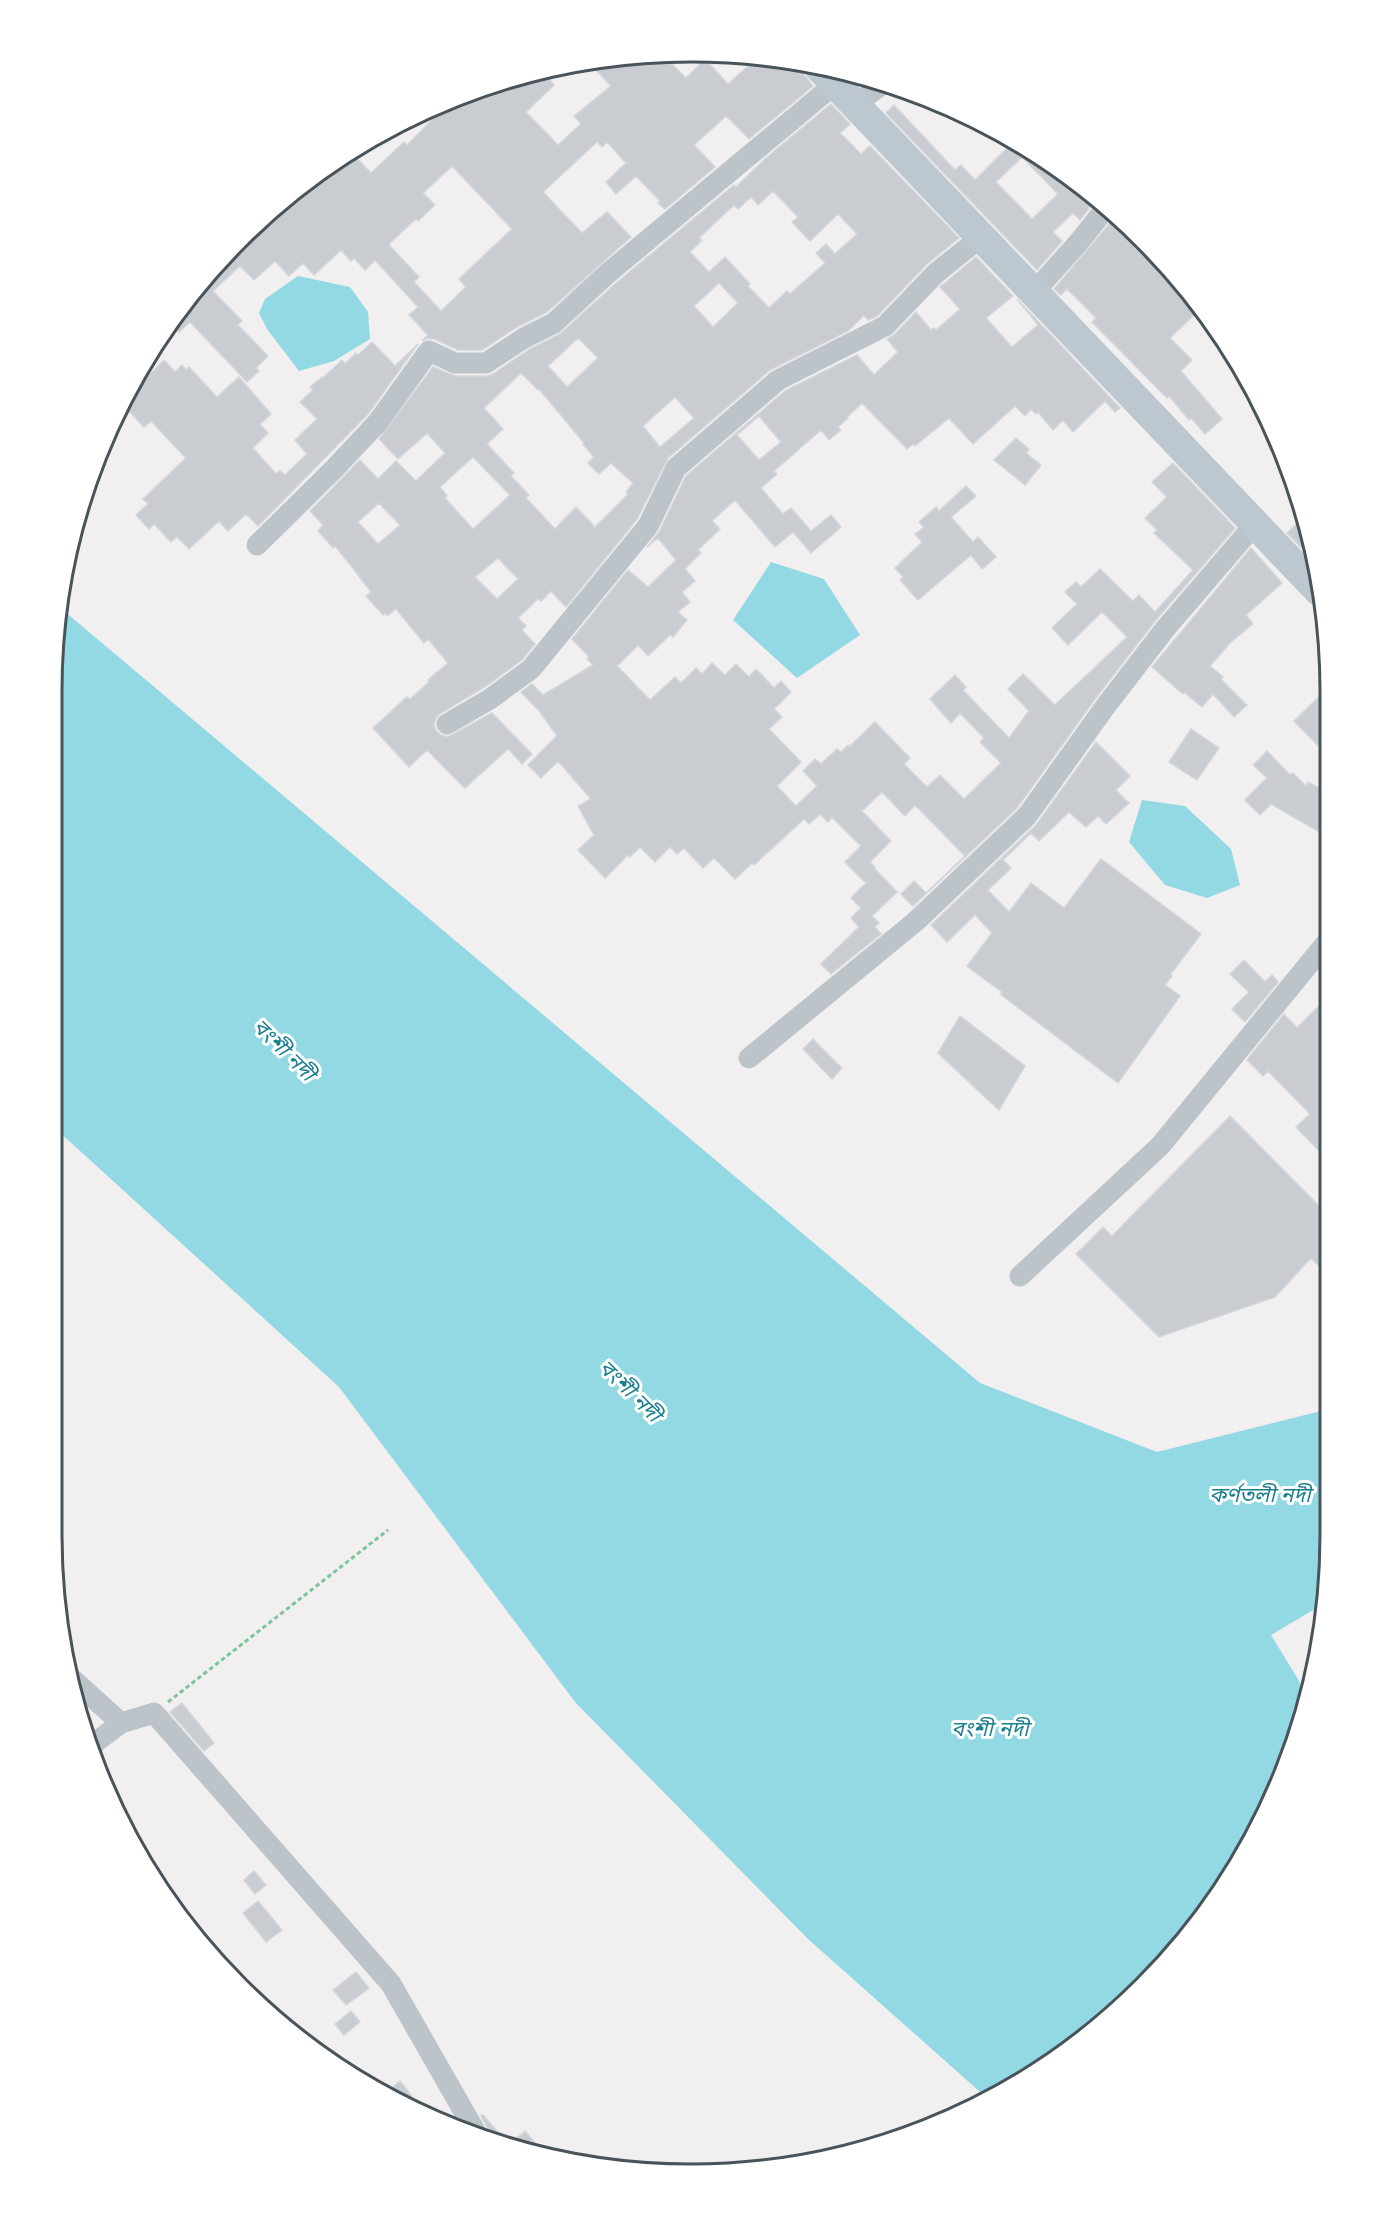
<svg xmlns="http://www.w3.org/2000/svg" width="1381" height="2225" font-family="Arial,'Noto Sans Bengali',sans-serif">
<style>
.water{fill:#93d9e4}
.building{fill:#c9ccd1;stroke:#d3d6da;stroke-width:1.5;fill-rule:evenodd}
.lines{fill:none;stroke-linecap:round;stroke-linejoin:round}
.path{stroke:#7dc59c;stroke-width:3;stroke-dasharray:4.5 3;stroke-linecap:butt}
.street{stroke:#bcc4ca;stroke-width:21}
.secondary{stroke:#bcc7cf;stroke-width:30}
.labels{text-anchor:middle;stroke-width:6;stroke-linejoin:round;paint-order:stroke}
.water-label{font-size:21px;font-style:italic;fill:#197f8e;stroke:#fff}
.rim{fill:none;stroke:#49535a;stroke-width:3}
</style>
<rect width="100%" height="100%" fill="#f1efef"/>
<path class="water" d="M298,276L350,287L368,312L370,339L334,361L299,371L267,329L259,313L265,299Z
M771,562L824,579L860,635L797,678L733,620Z
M57,605L980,1383L1157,1452L1325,1410V1603L1271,1635L1298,1679L1304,1693L1281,1779L1198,1924L1080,2042L988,2099L808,1939L575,1702L339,1387L56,1129Z
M1142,800L1185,806L1231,849L1240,885L1207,898L1165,885L1129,842Z"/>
<path class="building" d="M663,55L686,78L705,59L728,84L758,57L802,64V72L813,86L749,139L726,116L694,145L715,167L665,209L658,203L660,201L636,176L616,194L606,182L626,163L607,142L602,147L597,142L543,192L582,233L607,212L631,237L547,312L517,327L482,350H458L434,339L428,338L422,341L428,335L409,315L418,307L375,260L365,270L354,258L351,261L341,250L314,275L303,263L289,276L275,261L254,280L240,266L213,291L242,321L238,325L268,356L256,368L259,371L247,382L190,322L179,332L170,323L183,301L254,230L252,228L269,210L350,151L371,173L404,142L407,145L431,121L427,117L440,105L485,85L566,66L550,80L554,85L526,112L558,145L581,124L574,116L611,86L594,68L606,57ZM452,166L512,229L459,279L466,287L441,311L414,282L419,277L390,246V243L416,219L418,221L435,205L423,193Z
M847,71L856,73L870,78L860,85Z
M831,104L850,124L840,133L861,154L870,146L959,238L927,264L877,316L868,320L864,315L848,331L770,370L668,458L637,519L566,607L551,591L541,601L538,599L518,618L526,626L522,630L535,644L522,660L483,688L441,713L436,718L434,725L436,731L441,735L448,737L492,713L532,754L522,764L508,749L465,788L427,750L409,767L373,728L407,697L410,699L429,682L428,680L448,663L428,639L424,643L396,609L387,616L385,613L383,615L366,596L371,592L352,567L335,546L333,548L318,531L323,525L310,511L360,460L378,479L396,461L416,481L445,453L427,433L398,459L379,439L433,367L455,376H487L493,374L530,349L560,334L615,284L734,185L736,187L766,158ZM773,191L798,217L792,222L810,241L838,214L857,234L835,254L826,244L816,253L825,263L790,294L787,291L769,308L748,286L750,284L725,257L709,272L690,252L702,240L699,238L734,205L738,209L751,197L758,205ZM719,283L738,303L713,327L694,306ZM578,338L598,358L567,387L548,366ZM521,373L538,390L539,389L584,443L583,444L594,457L588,463L599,474L611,463L633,483L626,492L628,494L595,527L576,507L555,529L526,498L529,495L511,476L514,473L487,444L503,429L484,408ZM675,397L694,418L660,447L643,426ZM473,457L510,495L473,529L445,498L447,496L440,487ZM379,503L400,525L378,544L358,522ZM498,558L518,579L497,599L475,577Z
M894,105L955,170L961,165L975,180L1013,142L1062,172L1086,197L1083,200L1090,207L1080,220L1073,213L1053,232L1062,241L1037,270L886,113ZM1022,157L1058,194L1032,219L996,182Z
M1115,217L1172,269L1200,309L1170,338L1192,360L1181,371L1222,419L1205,434L1191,418L1189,420L1169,396L1167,398L1092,322L1096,318L1067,289L1061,295L1054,289Z
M976,257L1013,296L986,318L1012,347L1038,325L1017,299L1120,408L1115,412L1105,401L1073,432L1063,420L1053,430L1038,412L1036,414L1031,409L1025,416L1015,406L973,444L949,418L915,446L913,444L907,449L862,403L847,417L848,418L838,427L841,430L829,440L821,430L774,471L777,474L761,488L783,514L791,508L811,531L831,515L841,527L811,553L793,532L775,547L735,500L712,521L720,529L698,550L701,553L685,569L695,581L682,592L690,602L678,612L687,620L673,637L670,635L648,656L638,645L617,666L650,700L675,677L681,683L696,668L702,674L712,663L725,675L736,664L749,677L756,669L774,688L781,681L791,692L774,709L782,717L769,729L801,762L777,786L796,806L817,786L803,771L815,759L821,764L837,749L841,752L848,745L849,747L875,722L910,758L904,764L927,787L940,775L964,799L1001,763L980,742L984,738L960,713L951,723L930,699L955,675L966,687L963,690L1009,738L1029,711L1008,689L1023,674L1055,705L1127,637L1102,612L1068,645L1052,628L1077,604L1065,592L1076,582L1081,587L1100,569L1133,601L1139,595L1155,612L1193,570L1154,533L1157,530L1145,518L1167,497L1152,482L1173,463L1235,528L1155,621L1095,699L1017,808L913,906L901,894L914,881L926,893L965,856L915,805L905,816L882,792L862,811L891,841L870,862L875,867L874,868L897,892L872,916L879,923L875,927L881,934L831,974L821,964L859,927L851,918L861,908L851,898L866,883L845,862L861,846L832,817L828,822L820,814L809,824L804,819L754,865L752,863L735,879L714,858L703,868L684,848L677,854L670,847L655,862L640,847L630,857L628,855L605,878L578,850L594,835L578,806L591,799L558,761L541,778L528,765L557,736L540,712L521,692L532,684L543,695L593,665L587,659L589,657L572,639L628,570L648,587L676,560L658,538L647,547L659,532L686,476L785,391L857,355L874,375L898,352L887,339L894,335L916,312L931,330L934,328L936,330L960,309L940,287ZM759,416L781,442L759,460L737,435Z
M372,342L395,366L418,344L368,414L258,526L246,514L228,531L219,521L189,549L177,537L171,542L154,524L149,529L136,515L148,504L143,499L186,458L151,421L144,427L123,405L129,395L164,360L175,372L182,365L186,370L189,367L217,397L239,377L271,414L260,424L268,433L253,448L276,474L280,470L285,475L307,454L295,440L317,419L300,402L313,390L310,387L322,377L323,378L342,360L345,364L356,353L358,355Z
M1016,438L1029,449L1026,453L1041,465L1025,485L994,460Z
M966,486L976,496L951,517L973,542L978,537L996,557L982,569L971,555L918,600L900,580L903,577L895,568L922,542L915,534L924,527L919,522L936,507L939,511Z
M1305,516L1308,525L1314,560L1287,533Z
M1251,548L1282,583L1246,615L1253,624L1231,642L1210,666L1223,677L1221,679L1247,705L1234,717L1213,694L1202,707L1185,693L1183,694L1152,667Z
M1328,688V756L1294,721Z
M1191,729L1219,748L1197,780L1169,762Z
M1096,742L1130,776L1116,790L1129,803L1106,824L1098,816L1086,827L1069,812L1039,841L1031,833L1003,860L1011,868L988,890L1009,912L1031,883L1064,908L1101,859L1201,934L1170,975L1172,976L1165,985L1180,996L1118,1083L1000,994L1002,992L967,966L992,933L975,915L947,942L931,925L1036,825Z
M1267,751L1290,775L1293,773L1306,786L1308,782L1328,793V837L1271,804L1260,815L1245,800L1267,778L1253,765Z
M1244,960L1265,982L1272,975L1278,982L1245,1022L1232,1009L1249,992L1230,974Z
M1327,998V1117L1326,1158L1296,1127L1310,1114L1268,1071L1263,1076L1247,1060L1284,1014L1297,1028Z
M960,1016L1025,1066L999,1110L938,1053Z
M813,1039L842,1068L832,1079L803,1049Z
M1230,1116L1326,1213V1273L1311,1258L1275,1297L1159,1337L1076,1254L1103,1227L1112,1236Z
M182,1703L214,1743L204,1751L170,1712Z
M254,1871L266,1885L255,1894L244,1880Z
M258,1901L282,1930L266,1942L243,1913Z
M356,1972L369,1988L346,2005L333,1990Z
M351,2011L360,2022L344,2035L335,2024Z
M400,2081L412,2096L403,2103H399L385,2094Z
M483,2115L509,2145L525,2131L546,2156L491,2142L490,2132L481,2116Z"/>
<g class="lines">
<path class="path" d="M168,1702L388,1530"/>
<path class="street" d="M855,105L884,83
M1034,292L1078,243L1106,208
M257,545L335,468L378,422L429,351L455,363H486L524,338L554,323L607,274L835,84
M447,724L490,699L531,669L648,526L676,468L778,380L885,326L936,273L981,237
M749,1058L915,922L1027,816L1105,707L1165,629L1255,524
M1020,1276L1160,1146L1327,942
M70,1677L121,1723
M88,1748L121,1723L154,1713L391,1984L479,2138"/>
<path class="secondary" d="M819,67L1319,591"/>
</g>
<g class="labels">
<g class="water-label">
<text transform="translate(284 1050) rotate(45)" y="7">বংশী নদী</text>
<text transform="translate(630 1391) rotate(45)" y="7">বংশী নদী</text>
<text x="1260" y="1502">কর্ণতলী নদী</text>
<text x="990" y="1736">বংশী নদী</text>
</g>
</g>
<path d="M0 0H1381V2225H0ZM691 62H691A629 629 0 0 1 1320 691V1535A629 629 0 0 1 691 2164H691A629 629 0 0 1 62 1535V691A629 629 0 0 1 691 62Z" fill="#fff" fill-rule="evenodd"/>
<path class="rim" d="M691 62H691A629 629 0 0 1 1320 691V1535A629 629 0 0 1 691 2164H691A629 629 0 0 1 62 1535V691A629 629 0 0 1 691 62Z"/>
</svg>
